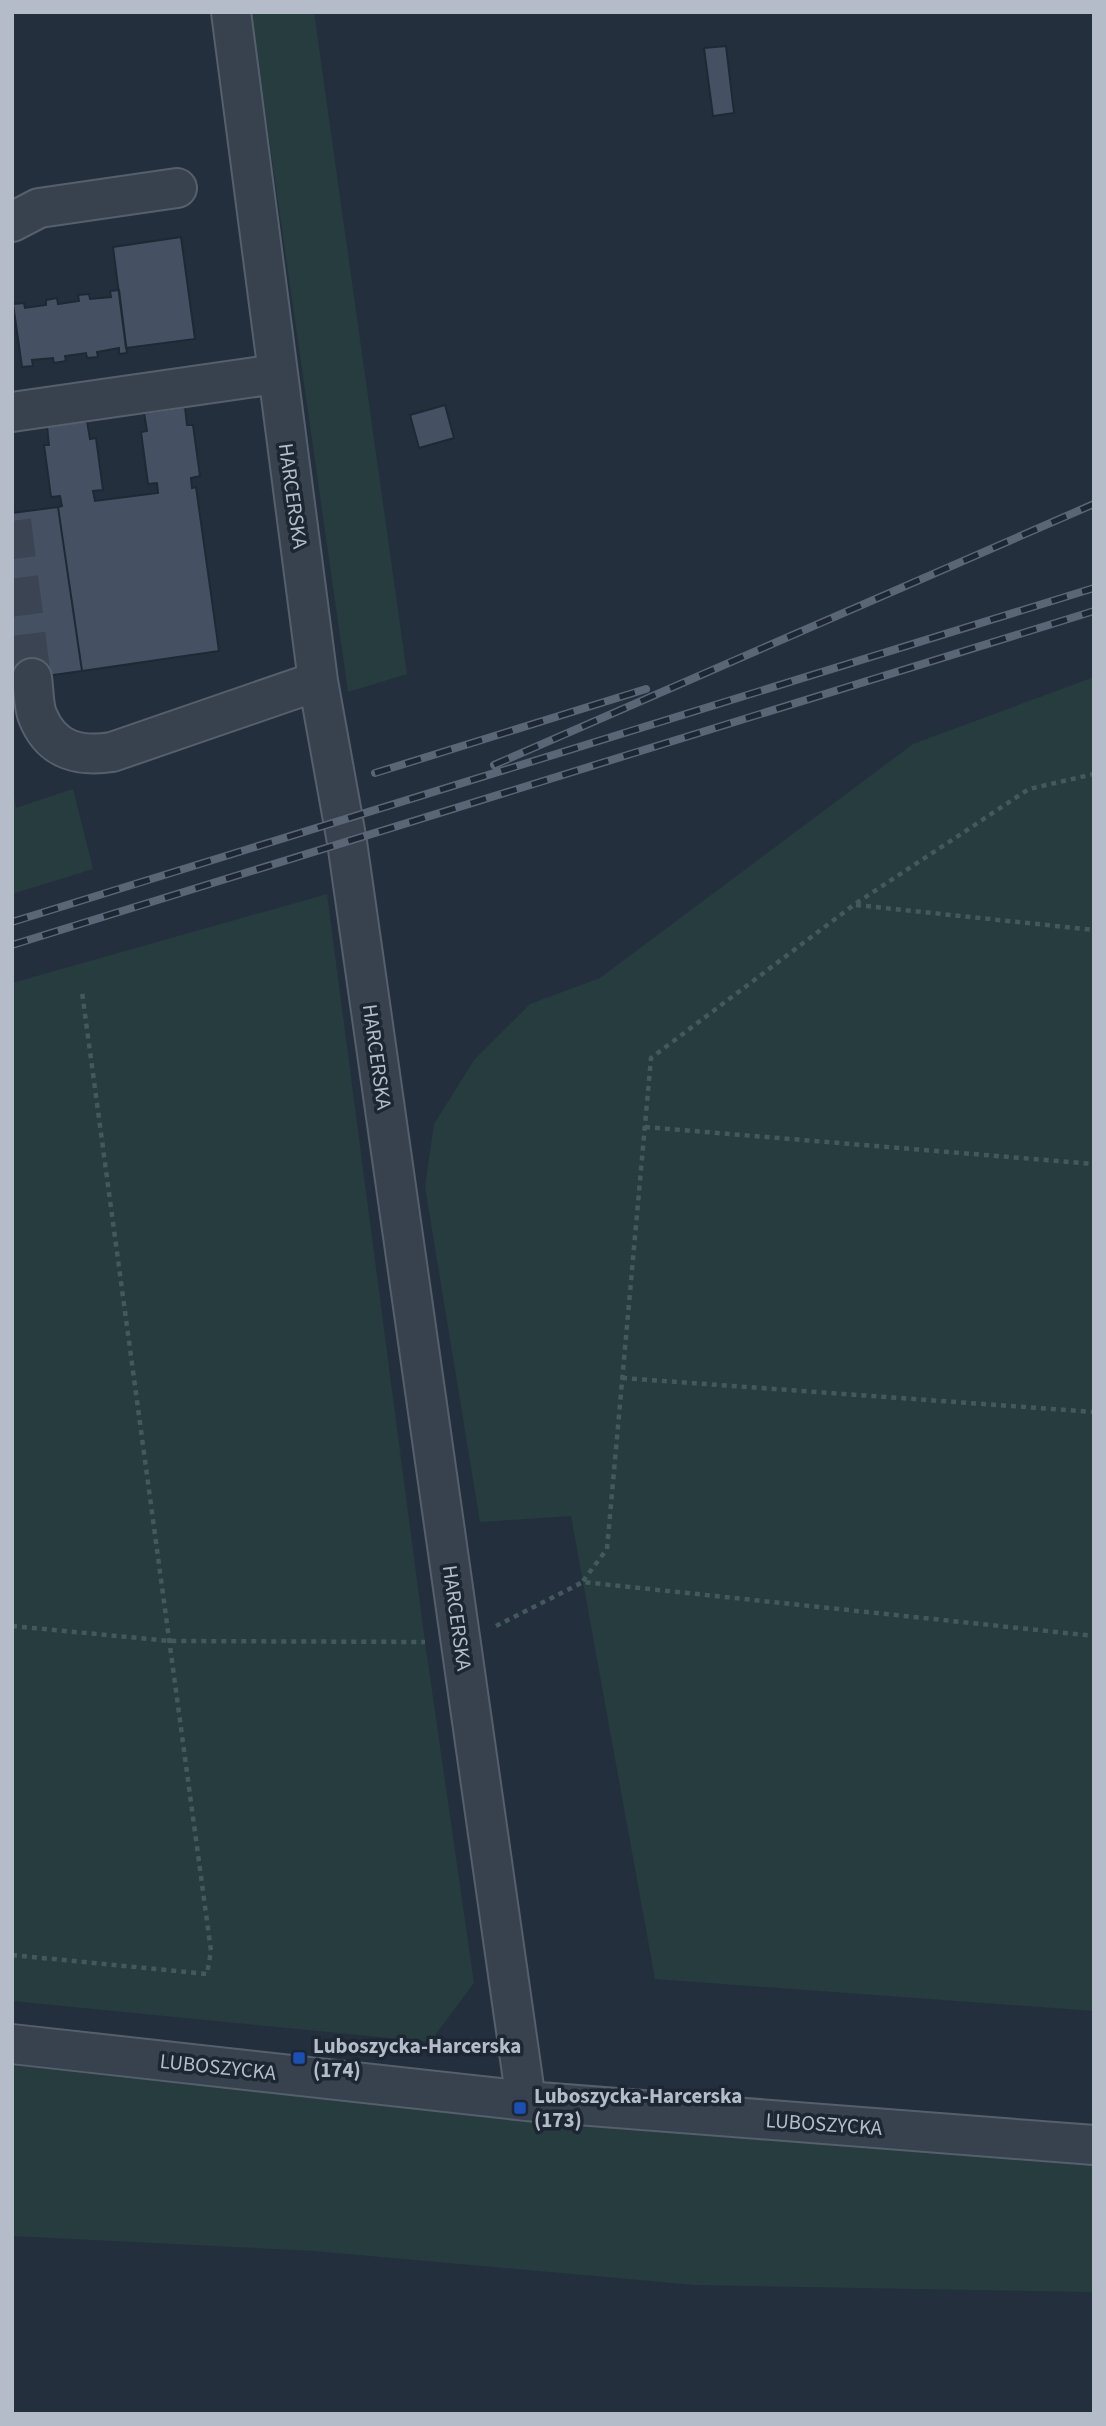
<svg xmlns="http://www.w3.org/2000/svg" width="1106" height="2426" font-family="'Source Sans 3',sans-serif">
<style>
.green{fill:#263c3f}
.building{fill:#455162;stroke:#1f2835;stroke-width:2}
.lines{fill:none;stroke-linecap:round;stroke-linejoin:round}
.minor-tunnel{stroke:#3a4453;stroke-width:38;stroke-dasharray:38 19;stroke-linecap:butt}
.minor-casing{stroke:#565f6c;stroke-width:42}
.path{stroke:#44595c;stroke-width:4.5;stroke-dasharray:5 5;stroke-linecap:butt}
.minor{stroke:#38414e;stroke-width:38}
.rail-casing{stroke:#5a6575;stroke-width:8}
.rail{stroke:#1d2633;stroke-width:5;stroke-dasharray:16;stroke-linecap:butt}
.transit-dot{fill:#1a4fb4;stroke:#1d2633;stroke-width:2.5}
.labels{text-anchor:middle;stroke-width:7;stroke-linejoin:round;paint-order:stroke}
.street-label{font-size:21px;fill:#b4bcc9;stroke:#1d2633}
.poi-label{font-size:21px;font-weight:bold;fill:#b4bcc9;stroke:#1d2633;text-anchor:start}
</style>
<rect width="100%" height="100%" fill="#242f3e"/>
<path class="green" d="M251,12H314L407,674L348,692Z
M1094,677V2011L655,1979L571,1516L480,1522L425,1187L434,1124L474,1060L530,1004L600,978L913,744Z
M12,783L16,808L73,789L93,869L12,894Z
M327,894L425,1642L474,1983L430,2042L12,2001V983Z
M12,2044L1094,2145V2292L695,2285L314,2251L12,2236Z"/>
<path class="building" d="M726,46L734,113L713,116L704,48Z
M181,237L195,339L126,348L113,247Z
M119,290L127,353L119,354V348L97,352L98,357L87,358L86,353L65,356L66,361L54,363L53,358L32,360L33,366L22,367L13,304L24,303L25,308L46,305V300L57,298L58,304L79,301L78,295L89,294L90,299L111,297L110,291Z
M445,405L454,438L419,448L410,415Z
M185,407L187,425H193L200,476L191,478L192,488L196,487L219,651L82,671L58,507L62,506L60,496L51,497L44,445H49L47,426L87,421L90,439L96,438L103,490L93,491L95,501L158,493L157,483L148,484L141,432L147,431L144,413Z
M58,507L82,671L17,680L12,648V513Z"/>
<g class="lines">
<path class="minor-tunnel" d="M12,521L32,678"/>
<g class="minor-casing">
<path id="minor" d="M231,12L318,681L347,842L526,2101
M12,222L39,208L177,188
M12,412L276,374
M32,678C34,690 33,706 38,717C52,751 80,757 112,752L318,681
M12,2044L526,2101L1094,2145"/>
</g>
<path class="path" d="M856,905L1094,930
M645,1127L1094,1164
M622,1378L1094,1412
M583,1581L607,1549L651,1058L855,904L1029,789L1094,774
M12,1626L170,1641L425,1642
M496,1626L583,1582L1094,1636
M12,1955L207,1974L211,1951L82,992"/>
<use href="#minor" class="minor"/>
<g class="rail-casing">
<path id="rail" d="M494,765L1094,504
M375,773L646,689
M12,922L1094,588
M12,945L1094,611"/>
</g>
<use href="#rail" class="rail"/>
</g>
<g class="transit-dot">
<rect x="292" y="2051" width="14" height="14" rx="3.5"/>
<rect x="513" y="2101" width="14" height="14" rx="3.5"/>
</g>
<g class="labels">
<g class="street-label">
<text transform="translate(293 496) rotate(82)" y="7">HARCERSKA</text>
<text transform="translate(377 1057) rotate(82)" y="7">HARCERSKA</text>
<text transform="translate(457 1618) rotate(82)" y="7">HARCERSKA</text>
<text transform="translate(218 2067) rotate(6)" y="7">LUBOSZYCKA</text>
<text transform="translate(824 2124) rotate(4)" y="7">LUBOSZYCKA</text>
</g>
<g class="poi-label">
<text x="313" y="2053">Luboszycka-Harcerska<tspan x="313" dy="24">(174)</tspan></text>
<text x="534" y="2103">Luboszycka-Harcerska<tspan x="534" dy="24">(173)</tspan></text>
</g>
</g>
<rect width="1106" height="2426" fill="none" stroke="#b4bcc9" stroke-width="28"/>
</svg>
